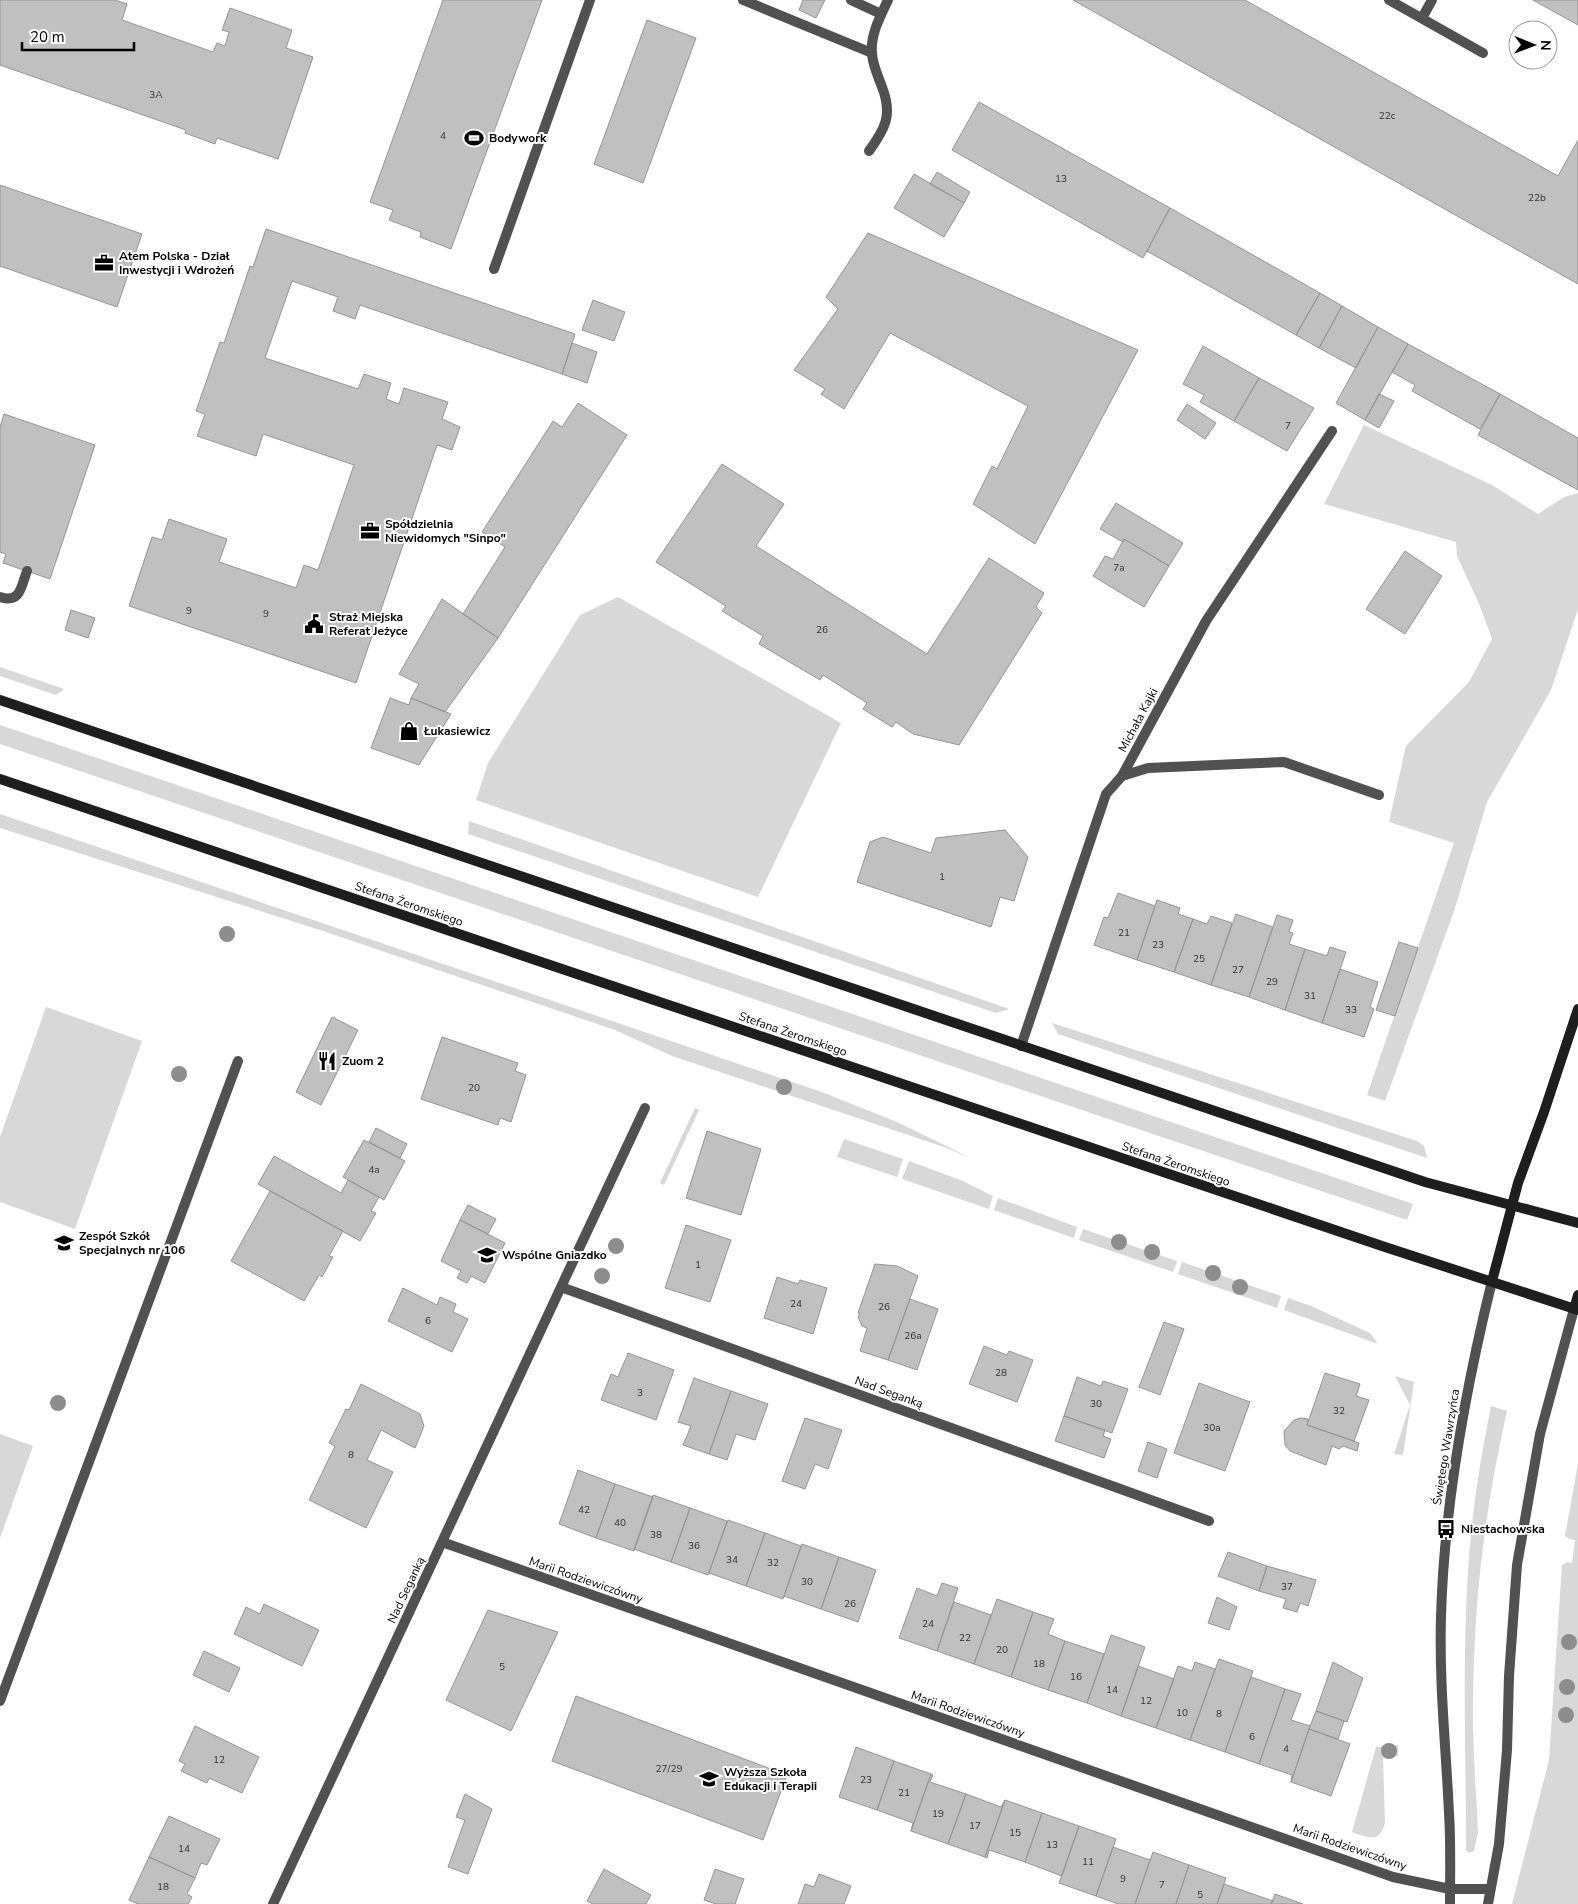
<svg xmlns="http://www.w3.org/2000/svg" width="1578" height="1904" font-family="'Nunito Sans',sans-serif">
<style>
.green{fill:#d8d8d8}
.building{fill:#c0c0c0;stroke:#959595}
.lines{fill:none;stroke-linecap:round;stroke-linejoin:round}
.service{stroke:#515151;stroke-width:10}
.minor{stroke:#515151;stroke-width:10}
.secondary{stroke:#1e1e1e;stroke-width:10}
.tree{fill:#8d8d8d}
.labels{text-anchor:middle;stroke-width:4;stroke-linejoin:round;paint-order:stroke}
.number-label{font-size:10px;fill:#303030}
.poi-label{font-size:12px;font-weight:bold;fill:#000;stroke:#fff;text-anchor:start}
.street-label{font-size:12px;fill:#000;stroke:#fff}
</style>
<rect width="100%" height="100%" fill="#fff"/>
<path class="green" d="M1364,425L1492,485L1538,514L1564,497L1578,493V609L1551,690L1487,802L1454,911L1385,1101L1367,1095L1454,843L1389,822L1406,746L1469,682L1492,639L1479,604L1457,556L1456,542L1324,504Z
M618,597L841,723L758,897L476,800L488,763L580,615Z
M0,667L64,689L56,695L0,676Z
M0,725L1413,1204L1407,1220L0,744Z
M0,814L819,1091L897,1122L971,1158L944,1147L672,1056L615,1030L320,930L0,828Z
M469,821L1009,1009L996,1013L468,834Z
M46,1007L142,1041L75,1229L0,1202V1137Z
M1052,1023L1417,1141L1424,1146L1427,1158L1058,1034Z
M695,1108L699,1110L664,1185L660,1183Z
M844,1139L903,1159L897,1177L837,1157Z
M909,1161L963,1181L993,1196L989,1209L902,1179Z
M998,1198L1077,1227L1074,1238L994,1210Z
M1083,1229L1177,1261L1173,1272L1079,1240Z
M1182,1262L1281,1296L1277,1308L1178,1274Z
M1288,1298L1311,1306L1370,1333L1378,1344L1284,1310Z
M1395,1376L1414,1382L1403,1455L1394,1454L1410,1405Z
M1491,1406L1507,1411C1485,1507 1474,1600 1473,1698C1472,1742 1476,1787 1478,1832L1474,1851L1469,1853L1466,1850C1466,1757 1462,1664 1468,1572C1471,1516 1480,1461 1491,1406Z
M0,1434L33,1446L0,1538Z
M1578,1464V1904H1512L1549,1760L1562,1565L1567,1562L1572,1563L1575,1540L1569,1539L1565,1536Z
M1398,1745V1756L1383,1757L1385,1822C1381,1844 1367,1837 1352,1832L1376,1747Z"/>
<path class="building" d="M0,0H115L127,4L122,20L213,52L217,43L225,46L229,32L222,30L230,8L292,30L286,48L313,57L278,159L217,138L215,144L185,133L186,130L0,65Z
M443,0H542L451,249L420,237L421,232L389,220L393,210L370,202Z
M803,0H825L816,18L799,10Z
M1073,0H1245L1558,176L1578,140V284Z
M1533,0H1578V25Z
M647,20L696,38L643,183L594,164Z
M979,102L1170,208L1143,258L952,150Z
M937,172L970,192L964,203L930,184Z
M914,174L964,203L944,237L894,208Z
M0,185L142,234L117,307L0,266Z
M1170,208L1320,293L1296,335L1147,251Z
M266,229L575,334L562,374L360,305L355,319L333,311L338,297L292,281L265,358L358,389L364,374L391,383L386,399L399,404L404,388L448,402L442,419L460,427L452,450L437,445L356,683L129,606L152,537L162,540L169,519L227,539L219,562L296,588L304,565L318,570L354,465L263,434L256,456L197,436L205,414L196,411L220,342L224,343L250,266L253,267Z
M868,233L1138,350L1035,544L973,504L992,466L997,469L1028,406L890,333L844,409L821,394L825,389L794,370L838,309L826,297Z
M1320,293L1342,306L1319,348L1296,335Z
M593,300L625,312L614,341L582,330Z
M1342,306L1378,327L1356,368L1319,348Z
M1378,327L1408,344L1365,420L1336,403Z
M572,343L597,352L587,383L562,374Z
M1408,344L1500,394L1480,429L1412,391L1415,385L1392,372Z
M1203,346L1259,378L1234,421L1200,402L1204,395L1183,384Z
M1259,378L1314,408L1287,451L1234,421Z
M1379,394L1394,401L1379,428L1365,420Z
M1500,394L1578,438V490L1478,435Z
M578,403L627,435L498,638L463,614L505,547L482,532L553,421L562,427Z
M1187,404L1216,423L1205,439L1177,420Z
M4,414L95,445L50,579L3,563L6,554L0,552V427Z
M722,464L784,504L756,546L927,654L989,558L1044,593L1036,607L1042,613L959,745L913,734L896,722L892,727L863,709L867,703L823,675L820,680L759,644L763,636L722,611L726,606L656,562Z
M1116,503L1183,543L1169,566L1124,539L1123,542L1100,529Z
M1124,539L1169,566L1144,607L1093,576L1105,556L1113,559Z
M1405,551L1442,576L1405,634L1366,609Z
M442,599L498,638L445,712L411,698L419,684L399,674Z
M71,610L95,618L88,638L65,630Z
M390,698L409,705L411,698L451,714L419,765L371,748Z
M1005,830L1028,857L1014,901L1000,897L991,927L857,882L870,842L883,837L931,853L936,838Z
M1118,893L1155,906L1137,960L1094,945L1104,917L1108,918Z
M1157,900L1180,908L1178,914L1193,919L1174,972L1137,960Z
M1236,914L1273,927L1249,997L1211,985Z
M1277,915L1293,920L1289,932L1293,933L1289,944L1305,949L1285,1010L1249,997Z
M1211,916L1232,923L1211,985L1174,972L1193,919L1207,924Z
M1399,942L1418,948L1395,1016L1376,1010Z
M1330,947L1346,952L1322,1023L1285,1010L1305,949L1327,956Z
M1340,969L1378,982L1370,1007L1374,1009L1364,1037L1322,1023Z
M332,1017L358,1030L321,1105L296,1092Z
M442,1037L518,1063L515,1071L526,1075L511,1122L500,1118L498,1125L421,1099Z
M376,1128L407,1144L400,1158L369,1142Z
M707,1131L761,1149L741,1215L686,1198Z
M364,1140L405,1161L384,1200L343,1177Z
M274,1156L341,1193L348,1180L379,1197L371,1211L376,1213L360,1241L258,1184Z
M270,1191L343,1231L329,1256L333,1257L322,1277L319,1275L304,1301L231,1261Z
M468,1205L496,1219L488,1234L460,1220Z
M460,1220L505,1243L485,1283L471,1276L467,1283L457,1278L461,1271L441,1261Z
M686,1225L731,1240L710,1302L665,1288Z
M875,1264L897,1266L918,1276L888,1360L860,1351L867,1328L862,1326L858,1317L860,1313H858Z
M777,1277L798,1284L800,1280L827,1288L813,1334L764,1318Z
M403,1288L437,1305L440,1297L456,1304L453,1312L468,1319L452,1352L388,1321Z
M910,1299L938,1309L917,1370L888,1360Z
M1164,1322L1184,1329L1160,1395L1139,1387Z
M984,1346L1007,1355L1009,1351L1033,1360L1017,1402L969,1384Z
M628,1353L674,1370L656,1420L601,1400L611,1374L618,1377Z
M1325,1373L1360,1384L1356,1396L1369,1400L1354,1441L1307,1425Z
M1077,1377L1101,1386L1103,1381L1128,1389L1112,1433L1064,1416Z
M694,1378L731,1391L709,1454L683,1445L691,1426L678,1422Z
M1199,1383L1250,1402L1225,1471L1174,1453Z
M361,1384L420,1414L424,1426L415,1448L381,1430L367,1460L393,1472L366,1528L309,1500L335,1446L329,1443L346,1409L349,1410Z
M731,1391L768,1404L755,1440L736,1434L727,1460L709,1454Z
M1064,1416L1105,1430L1103,1436L1111,1439L1104,1458L1055,1441Z
M805,1418L842,1430L828,1469L815,1464L805,1489L782,1481Z
M1301,1418L1308,1419L1307,1425L1359,1443L1357,1451L1343,1446L1339,1449L1332,1446L1326,1465L1290,1451L1285,1445L1284,1431L1294,1420Z
M1148,1442L1167,1449L1157,1478L1138,1471Z
M578,1470L615,1484L596,1538L559,1524Z
M615,1484L653,1497L634,1551L596,1538Z
M653,1495L690,1508L671,1562L634,1549Z
M690,1508L727,1521L708,1575L671,1562Z
M728,1520L765,1533L746,1586L709,1573Z
M765,1533L801,1546L783,1599L746,1586Z
M802,1544L839,1557L821,1609L784,1596Z
M1228,1552L1267,1566L1259,1591L1218,1576Z
M839,1557L876,1570L858,1622L821,1609Z
M1267,1566L1316,1580L1308,1606L1300,1603L1297,1612L1283,1608L1286,1599L1259,1591Z
M942,1583L958,1588L937,1651L899,1638L917,1588L937,1596Z
M1217,1597L1237,1607L1229,1630L1208,1623Z
M997,1599L1033,1612L1011,1677L974,1664Z
M954,1602L991,1615L974,1664L937,1651Z
M264,1604L319,1630L302,1666L234,1634L246,1607L260,1614Z
M488,1610L558,1632L511,1731L446,1700Z
M1033,1612L1054,1619L1048,1634L1065,1641L1048,1690L1011,1677Z
M1111,1635L1145,1647L1121,1716L1087,1703Z
M1065,1641L1104,1654L1087,1703L1048,1690Z
M204,1651L240,1668L229,1692L193,1675Z
M1219,1659L1253,1671L1225,1752L1190,1740Z
M1195,1662L1215,1669L1190,1740L1156,1728L1178,1666L1192,1671Z
M1333,1662L1363,1678L1347,1722L1316,1711Z
M1138,1666L1174,1679L1156,1728L1121,1716Z
M1251,1677L1285,1689L1259,1764L1225,1752Z
M1285,1689L1301,1694L1291,1720L1310,1726L1291,1782L1292,1775L1259,1764Z
M576,1696L787,1775L763,1840L552,1761Z
M1316,1711L1344,1721L1338,1739L1309,1729Z
M195,1726L259,1757L242,1793L209,1778L207,1783L181,1771L185,1764L179,1761Z
M1309,1729L1350,1744L1331,1796L1291,1782Z
M856,1747L894,1761L877,1810L839,1797Z
M894,1761L931,1774L911,1831L913,1823L877,1810Z
M931,1774L933,1775L930,1782L966,1794L948,1844L911,1831Z
M465,1794L492,1809L468,1874L448,1867L465,1820L456,1817Z
M966,1794L1001,1807L1005,1800L985,1857L948,1844Z
M1005,1800L1042,1813L1025,1862L989,1850L987,1858L985,1857Z
M1042,1813L1079,1826L1062,1876L1025,1862Z
M169,1816L220,1839L207,1865L201,1863L195,1878L149,1857Z
M1079,1826L1116,1839L1096,1896L1059,1883Z
M1113,1847L1150,1860L1135,1904H1118L1096,1896Z
M1153,1852L1189,1865L1176,1904H1135Z
M149,1857L195,1878L187,1894L192,1897L188,1904H138L129,1900Z
M1189,1865L1226,1878L1217,1904H1176Z
M604,1869L651,1895L646,1904H593L587,1901Z
M715,1869L744,1879L735,1904H716L704,1900Z
M819,1874L851,1886L844,1904H798L805,1884L814,1887Z
M1224,1884L1273,1901L1271,1904H1217Z
M1275,1894L1303,1904H1271Z"/>
<g class="lines">
<path class="service" d="M743,0L872,53
M851,0L881,14
M1389,0L1483,53
M1422,18L1432,0
M494,269L590,0
M0,597C21,604 21,586 27,571
M1122,776L1148,768L1284,762L1379,795
M0,1701L238,1061"/>
<path class="minor" d="M869,151C885,129 893,115 882,87C878,76 873,66 872,54C870,35 880,17 888,0
M1021,1046L1106,794L1122,776L1206,621L1332,431
M561,1287L645,1108
M442,1542L1393,1877L1450,1889H1490
M273,1904L561,1287L1209,1521
M1450,1904C1450,1874 1451,1843 1449,1813C1446,1748 1439,1683 1441,1617C1444,1504 1465,1391 1492,1281
M1488,1904L1499,1844L1507,1750L1509,1676L1517,1565L1540,1434L1574,1309"/>
<path class="secondary" d="M0,700L1425,1182L1578,1223
M0,779L1385,1247L1578,1310
M1492,1281L1518,1183L1544,1112L1578,1009
M1574,1309L1578,1295"/>
</g>
<g class="tree">
<circle cx="227" cy="934" r="8"/>
<circle cx="179" cy="1074" r="8"/>
<circle cx="784" cy="1087" r="8"/>
<circle cx="1119" cy="1242" r="8"/>
<circle cx="616" cy="1246" r="8"/>
<circle cx="1152" cy="1252" r="8"/>
<circle cx="1213" cy="1273" r="8"/>
<circle cx="602" cy="1276" r="8"/>
<circle cx="1240" cy="1287" r="8"/>
<circle cx="58" cy="1403" r="8"/>
<circle cx="1569" cy="1642" r="8"/>
<circle cx="1567" cy="1687" r="8"/>
<circle cx="1566" cy="1715" r="8"/>
<circle cx="1389" cy="1751" r="8"/>
</g>
<defs>
<g id="stadium-bare" transform="scale(1.5)"><path d="M0-5a6.5 5 0 1 0 0 10a6.5 5 0 1 0 0-10ZM-3.5-1.8h7v3.6h-7Z" fill="#000" stroke="#fff" stroke-width="2.5" paint-order="stroke"/></g>
<g id="office-bare" transform="scale(1.5)"><path d="M-6-3h4V-5.5h4V-3h4V5H-6ZM-1-4.5V-3h2v-1.5ZM-6 0V1H6V0Z" fill="#000" stroke="#fff" stroke-width="2.5" paint-order="stroke"/></g>
<g id="civic-bare" transform="scale(1.5)"><path d="M-.6-6.5H3V-4.5H.6V-3L4-1V1h2V6H-6V1h2V-1L-.6-3ZM-1.2 2.5V6h2.4V2.5Z" fill="#000" stroke="#fff" stroke-width="2.5" paint-order="stroke"/></g>
<g id="shop-bare" transform="scale(1.5)"><path d="M-5-2.5h2.3a2.7 3.5 0 0 1 5.4 0H5L5.5 6h-11ZM-1.5-2.5h3a1.5 2.3 0 0 0-3 0Z" fill="#000" stroke="#fff" stroke-width="2.5" paint-order="stroke"/></g>
<g id="restaurant-bare" transform="scale(1.5)"><path d="M-5-6h1v4h1v-4h1v4h1v-4h1v5L-1.5 .5V6h-2V.5L-5-1ZM5-6V6H3V1.5H1.5Q1.5-4 5-6Z" fill="#000" stroke="#fff" stroke-width="2.5" paint-order="stroke"/></g>
<g id="school-bare" transform="scale(1.5)"><path d="M0-5L7-2L0 1L-7-2ZM-4 1L0 2.5L4 1V4Q0 6-4 4Z" fill="#000" stroke="#fff" stroke-width="2.5" paint-order="stroke"/></g>
<g id="bus-bare" transform="scale(1.5)"><path d="M-5-6H5V4H4V6H2V4H-2V6H-4V4H-5ZM-3.5-4V0h7V-4ZM-3.5 1.2v1.5H-2V1.2ZM2 1.2v1.5H3.5V1.2Z" fill="#000" stroke="#fff" stroke-width="2.5" paint-order="stroke"/></g>
<g id="university-bare" transform="scale(1.5)"><path d="M0-5L7-2L0 1L-7-2ZM-4 1L0 2.5L4 1V4Q0 6-4 4Z" fill="#000" stroke="#fff" stroke-width="2.5" paint-order="stroke"/></g>
</defs>
<g fill-rule="evenodd">
<use href="#stadium-bare" x="474" y="138"/>
<use href="#office-bare" x="104" y="263"/>
<use href="#office-bare" x="370" y="531"/>
<use href="#civic-bare" x="314" y="624"/>
<use href="#shop-bare" x="409" y="731"/>
<use href="#restaurant-bare" x="327" y="1061"/>
<use href="#school-bare" x="64" y="1243"/>
<use href="#school-bare" x="487" y="1255"/>
<use href="#bus-bare" x="1446" y="1529"/>
<use href="#university-bare" x="709" y="1779"/>
</g>
<g class="labels">
<g class="number-label">
<text x="156" y="98">3A</text>
<text x="1387" y="119">22c</text>
<text x="443" y="139">4</text>
<text x="1061" y="182">13</text>
<text x="1537" y="201">22b</text>
<text x="1288" y="429">7</text>
<text x="1119" y="571">7a</text>
<text x="189" y="614">9</text>
<text x="266" y="617">9</text>
<text x="822" y="633">26</text>
<text x="942" y="880">1</text>
<text x="1124" y="936">21</text>
<text x="1158" y="948">23</text>
<text x="1199" y="962">25</text>
<text x="1238" y="973">27</text>
<text x="1272" y="985">29</text>
<text x="1310" y="999">31</text>
<text x="1351" y="1013">33</text>
<text x="474" y="1091">20</text>
<text x="374" y="1173">4a</text>
<text x="698" y="1268">1</text>
<text x="796" y="1307">24</text>
<text x="884" y="1310">26</text>
<text x="428" y="1324">6</text>
<text x="913" y="1339">26a</text>
<text x="1001" y="1376">28</text>
<text x="640" y="1396">3</text>
<text x="1096" y="1407">30</text>
<text x="1339" y="1414">32</text>
<text x="1212" y="1431">30a</text>
<text x="351" y="1458">8</text>
<text x="584" y="1513">42</text>
<text x="620" y="1526">40</text>
<text x="656" y="1538">38</text>
<text x="694" y="1549">36</text>
<text x="732" y="1563">34</text>
<text x="773" y="1566">32</text>
<text x="807" y="1585">30</text>
<text x="1287" y="1590">37</text>
<text x="850" y="1607">26</text>
<text x="928" y="1627">24</text>
<text x="965" y="1641">22</text>
<text x="1002" y="1653">20</text>
<text x="1039" y="1667">18</text>
<text x="502" y="1670">5</text>
<text x="1076" y="1680">16</text>
<text x="1112" y="1693">14</text>
<text x="1146" y="1704">12</text>
<text x="1182" y="1716">10</text>
<text x="1219" y="1717">8</text>
<text x="1252" y="1740">6</text>
<text x="1286" y="1752">4</text>
<text x="219" y="1763">12</text>
<text x="669" y="1772">27/29</text>
<text x="866" y="1783">23</text>
<text x="904" y="1796">21</text>
<text x="938" y="1817">19</text>
<text x="975" y="1829">17</text>
<text x="1015" y="1836">15</text>
<text x="1052" y="1848">13</text>
<text x="184" y="1852">14</text>
<text x="1088" y="1865">11</text>
<text x="1123" y="1882">9</text>
<text x="1162" y="1888">7</text>
<text x="163" y="1890">18</text>
<text x="1200" y="1898">5</text>
</g>
<g class="poi-label">
<text x="489" y="142">Bodywork</text>
<text x="119" y="260">Atem Polska - Dział<tspan x="119" dy="14">Inwestycji i Wdrożeń</tspan></text>
<text x="385" y="528">Spółdzielnia<tspan x="385" dy="14">Niewidomych "Sinpo"</tspan></text>
<text x="329" y="621">Straż Miejska<tspan x="329" dy="14">Referat Jeżyce</tspan></text>
<text x="424" y="735">Łukasiewicz</text>
<text x="342" y="1065">Zuom 2</text>
<text x="79" y="1240">Zespół Szkół<tspan x="79" dy="14">Specjalnych nr 106</tspan></text>
<text x="502" y="1259">Wspólne Gniazdko</text>
<text x="1461" y="1533">Niestachowska</text>
<text x="724" y="1776">Wyższa Szkoła<tspan x="724" dy="14">Edukacji i Terapii</tspan></text>
</g>
<g class="street-label">
<text transform="translate(1138 720) rotate(-62)" y="4">Michała Kajki</text>
<text transform="translate(409 904) rotate(19)" y="4">Stefana Żeromskiego</text>
<text transform="translate(793 1034) rotate(19)" y="4">Stefana Żeromskiego</text>
<text transform="translate(1176 1164) rotate(19)" y="4">Stefana Żeromskiego</text>
<text transform="translate(889 1392) rotate(20)" y="4">Nad Seganką</text>
<text transform="translate(1446 1447) rotate(-81)" y="4">Świętego Wawrzyńca</text>
<text transform="translate(586 1580) rotate(19)" y="4">Marii Rodziewiczówny</text>
<text transform="translate(406 1590) rotate(-65)" y="4">Nad Seganką</text>
<text transform="translate(968 1714) rotate(19)" y="4">Marii Rodziewiczówny</text>
<text transform="translate(1350 1847) rotate(19)" y="4">Marii Rodziewiczówny</text>
</g>
</g>
<g transform="translate(1533 45) rotate(91)"><circle r="24" fill="#ffffff" stroke="#999999"/>
<path d="M0-4L9 19L0 12L-9 19Z" fill="#000000"/>
<text y="-8" font-size="14" font-weight="bold" text-anchor="middle" fill="#000000">N</text>
</g>
<path d="M22 42v8h112v-8" fill="none" stroke="#000000" stroke-width="2.5"/>
<text x="30" y="42" font-size="15" fill="#000000" stroke="#ffffff" stroke-width="4" paint-order="stroke">20 m</text>
</svg>
